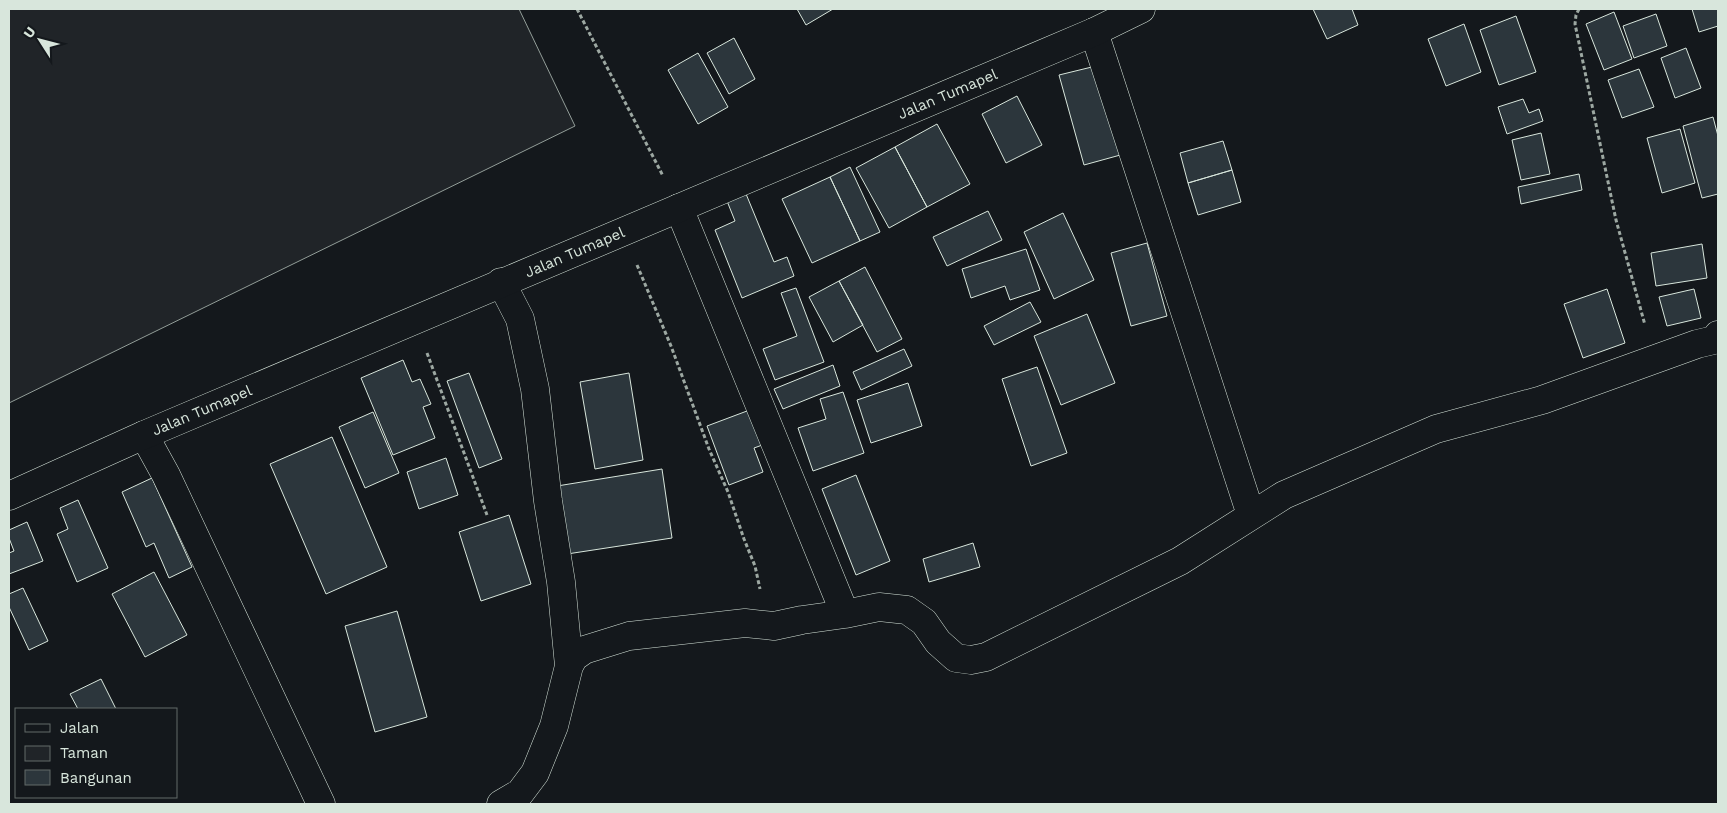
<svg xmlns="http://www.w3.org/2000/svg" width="1727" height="813" font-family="'Work Sans',sans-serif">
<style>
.green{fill:#202428;stroke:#939e99}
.building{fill:#2c363c;stroke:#d8e6dc}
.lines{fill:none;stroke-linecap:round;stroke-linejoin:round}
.street-casing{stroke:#d8e6dc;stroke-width:29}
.secondary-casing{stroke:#d8e6dc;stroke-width:29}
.path{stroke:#9da8a2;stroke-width:3;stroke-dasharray:4 2.5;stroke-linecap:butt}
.street{stroke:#14181c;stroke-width:28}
.secondary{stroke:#14181c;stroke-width:28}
.labels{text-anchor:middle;stroke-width:4;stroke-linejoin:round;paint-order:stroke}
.street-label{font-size:15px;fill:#d8e6dc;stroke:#14181c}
</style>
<rect width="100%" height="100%" fill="#14181c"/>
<path class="green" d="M9,9H519L575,126L9,403Z"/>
<path class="building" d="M797,9H833L806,25Z
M1313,9H1352L1358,25L1327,39Z
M1692,9H1718V26L1699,32Z
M1614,12L1632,59L1604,70L1586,24Z
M1656,14L1667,46L1634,58L1623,26Z
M1516,16L1536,72L1499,85L1480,30Z
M1464,24L1481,72L1446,86L1428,39Z
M734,38L755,79L729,94L707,53Z
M1686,48L1701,88L1675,98L1661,58Z
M698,53L728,107L698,124L668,70Z
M1100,65L1124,154L1084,165L1059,75Z
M1639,69L1654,107L1622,118L1608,80Z
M1017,96L1042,145L1006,163L982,114Z
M1523,99L1529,113L1539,109L1543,121L1507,134L1498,107Z
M1713,117L1718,136V194L1702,198L1683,126Z
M937,124L970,184L927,207L895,147Z
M1680,129L1695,183L1662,193L1647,138Z
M1541,133L1550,174L1521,180L1512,140Z
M1223,141L1232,170L1188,183L1180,153Z
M895,147L927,207L889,228L856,168Z
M850,167L880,232L860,241L830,177Z
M1232,170L1241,202L1198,215L1188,183Z
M1579,174L1582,190L1521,204L1518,187Z
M830,177L860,241L812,263L782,199Z
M744,189L774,262L787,257L794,276L742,298L715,230L735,221L725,196Z
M988,211L1002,240L947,266L933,237Z
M1063,213L1094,280L1054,299L1024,232Z
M1147,243L1167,316L1131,326L1111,253Z
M1702,244L1707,278L1656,286L1651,253Z
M1026,249L1040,290L1010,300L1005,286L971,298L962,269Z
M865,267L902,339L877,352L839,281Z
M839,281L863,325L833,342L809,297Z
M796,288L824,362L775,380L763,349L797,336L781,293Z
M1607,289L1625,343L1583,358L1564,304Z
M1694,289L1701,318L1667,326L1659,297Z
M1030,302L1041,322L994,345L984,326Z
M1087,314L1115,383L1061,405L1034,336Z
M904,349L912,366L861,390L853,372Z
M403,360L412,382L420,379L431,404L423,407L435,438L393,455L361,378Z
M833,365L840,386L783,409L774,389Z
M1037,367L1067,453L1031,466L1002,379Z
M469,373L502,459L479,468L447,381Z
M629,373L643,460L595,469L580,382Z
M908,383L922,426L871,443L857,400Z
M843,392L864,453L813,471L798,428L826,419L820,399Z
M755,408L768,443L754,448L763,472L729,485L707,426Z
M373,412L399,473L365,488L339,427Z
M332,437L387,567L326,594L270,464Z
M446,458L458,495L419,509L407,472Z
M662,469L672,538L567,554L557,486Z
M856,475L890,561L856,575L822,489Z
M152,478L192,567L169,578L154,543L146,547L122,492Z
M78,500L108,568L77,582L57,534L68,529L60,508Z
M509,515L531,584L481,601L459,532Z
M27,522L43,561L9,574V553L14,551L9,538V530Z
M973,543L980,567L929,582L923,559Z
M154,572L187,635L145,657L112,594Z
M23,588L48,641L29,650L9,607V594Z
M397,611L427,717L375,732L345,626Z
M101,679L116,709H78L70,694Z"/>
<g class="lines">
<g class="street-casing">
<path id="street" d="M1094,32L1251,515
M679,208L845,614
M501,282L520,319L535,389L548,501L561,582L569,666
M144,435L166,475L321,804
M501,804L520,793L535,773L554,726L569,666L574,657L584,650L629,636L745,623L774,626L802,620L845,614L879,607L907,610L924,622L938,642L956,658L971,660L986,657L1180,561L1284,495L1436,429L1542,400L1697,344L1714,340L1718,335"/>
</g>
<g class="secondary-casing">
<g id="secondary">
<path id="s1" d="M9,496L144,435L1094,32L1141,9"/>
</g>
</g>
<path class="path" d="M577,9L663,176
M1579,9L1576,15L1575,24L1616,220L1645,325
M637,265L671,346L709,449L728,492L744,539L755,566L760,589
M427,353L487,515"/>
<use href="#street" class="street"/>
<use href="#secondary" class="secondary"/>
</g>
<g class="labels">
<g class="street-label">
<text dy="5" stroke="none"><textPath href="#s1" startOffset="1021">Jalan Tumapel</textPath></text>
<text dy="5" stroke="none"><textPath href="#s1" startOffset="616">Jalan Tumapel</textPath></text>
<text dy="5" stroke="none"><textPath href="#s1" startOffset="211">Jalan Tumapel</textPath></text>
</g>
</g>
<rect width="1727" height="813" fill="none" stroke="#d8e6dc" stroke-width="20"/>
<rect x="15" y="708" width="162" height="90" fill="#14181c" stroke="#626a69"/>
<rect x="25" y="724" width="25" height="8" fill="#14181c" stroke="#626a69"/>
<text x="60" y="733" font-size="15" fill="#d8e6dc">Jalan</text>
<rect x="25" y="746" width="25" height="15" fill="#202428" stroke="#626a69"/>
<text x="60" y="758" font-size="15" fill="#d8e6dc">Taman</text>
<rect x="25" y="770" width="25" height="15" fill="#2c363c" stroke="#626a69"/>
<text x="60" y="783" font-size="15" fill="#d8e6dc">Bangunan</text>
<g transform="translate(40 40) rotate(306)" stroke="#14181c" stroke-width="4" paint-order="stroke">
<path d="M0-4L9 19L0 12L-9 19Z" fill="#d8e6dc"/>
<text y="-8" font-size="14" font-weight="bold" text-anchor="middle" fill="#d8e6dc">U</text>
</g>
</svg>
